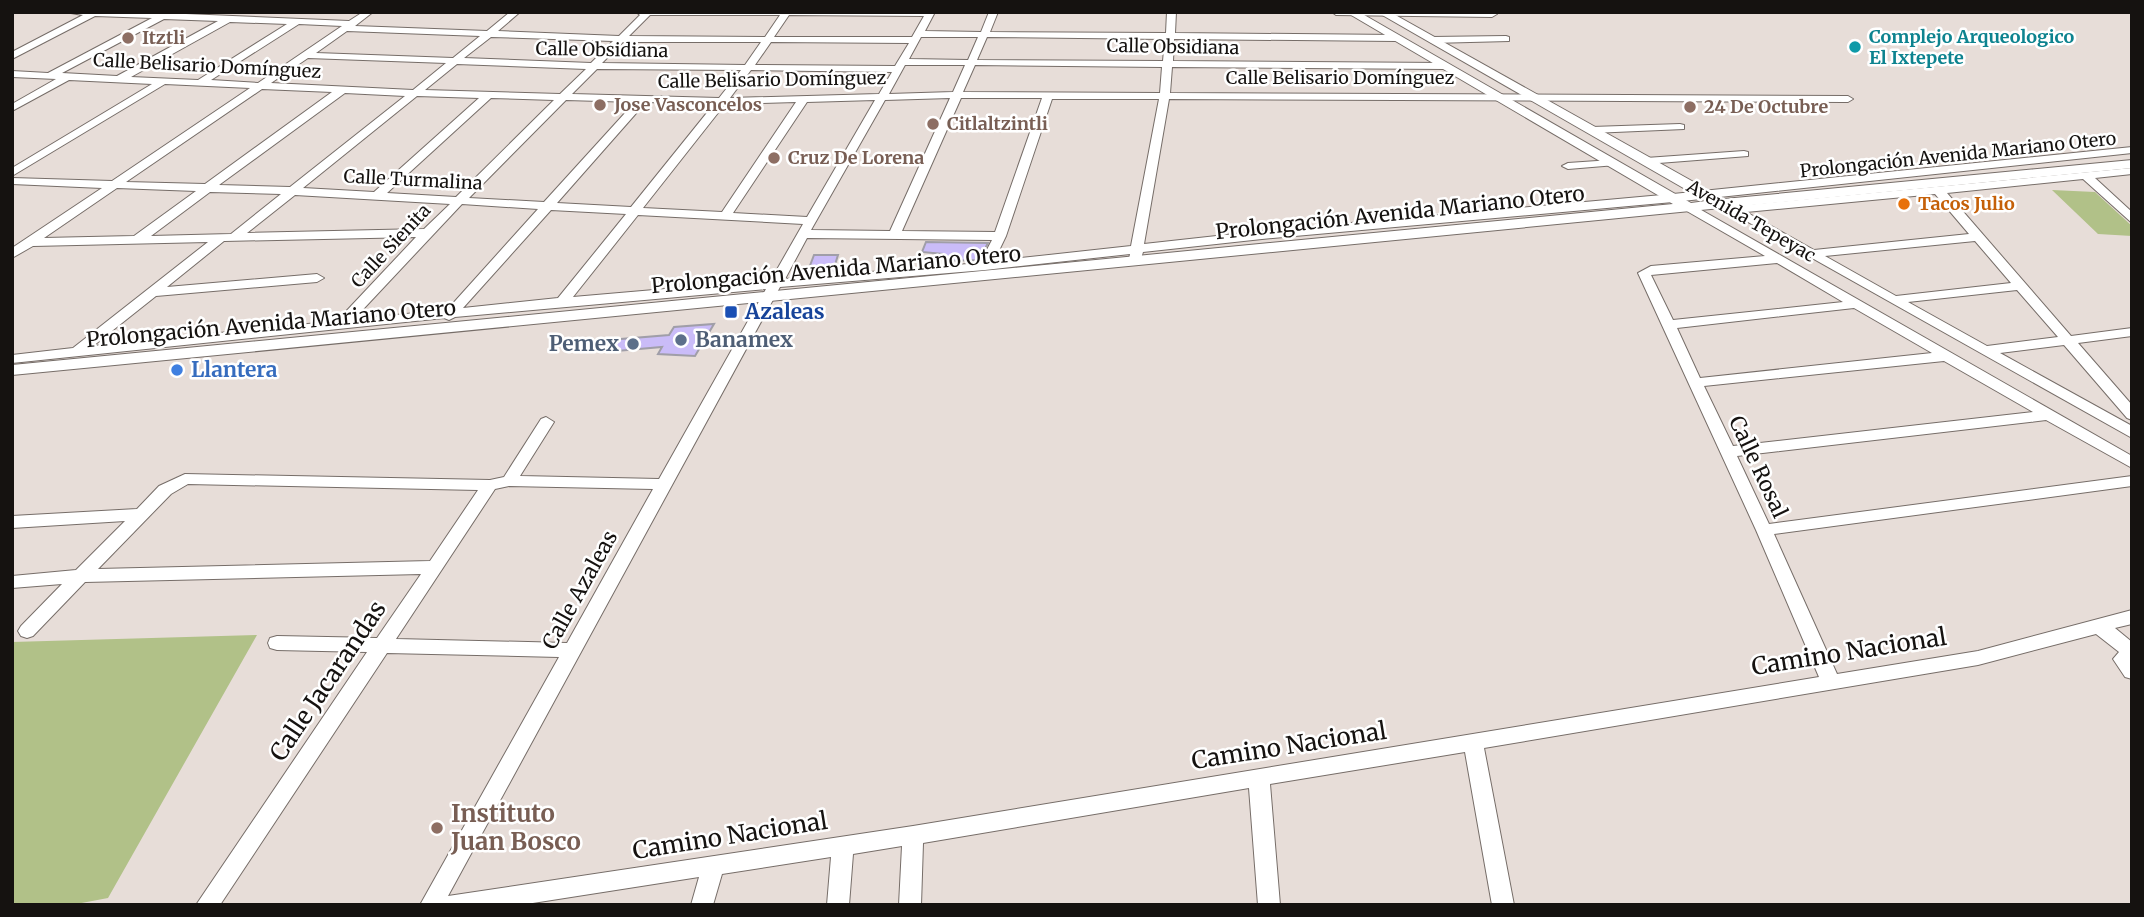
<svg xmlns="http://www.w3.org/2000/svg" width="2144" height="917" font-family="Merriweather,serif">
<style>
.green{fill:#b1c188}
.building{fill:#cabcf8;stroke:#a09ea8;stroke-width:2}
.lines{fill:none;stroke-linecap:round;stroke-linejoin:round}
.minor-casing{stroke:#766d68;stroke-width:2}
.major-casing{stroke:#766d68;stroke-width:2}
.minor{fill:#fff;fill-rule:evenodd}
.major{fill:#fff;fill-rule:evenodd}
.education-dot{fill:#8d6e63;stroke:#fff;stroke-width:2.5}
.culture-dot{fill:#0f9aa8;stroke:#fff;stroke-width:2.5}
.food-dot{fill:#e8710a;stroke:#fff;stroke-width:2.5}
.transit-dot{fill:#1a4fb4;stroke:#fff;stroke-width:2.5}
.service-dot{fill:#5c6f8a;stroke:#fff;stroke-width:2.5}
.shop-dot{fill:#3f7fe0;stroke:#fff;stroke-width:2.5}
.labels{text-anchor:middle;stroke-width:5;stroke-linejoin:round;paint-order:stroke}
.far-culture-label{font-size:18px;font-weight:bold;fill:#0d838f;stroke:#fff;text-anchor:start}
.far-education-label{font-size:18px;font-weight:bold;fill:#785e54;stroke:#fff;text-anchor:start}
.far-street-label{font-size:18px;fill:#151210;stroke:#fff}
.far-food-label{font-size:18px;font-weight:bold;fill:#c56008;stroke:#fff;text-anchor:start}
.street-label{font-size:21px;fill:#151210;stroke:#fff}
.transit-label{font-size:21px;font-weight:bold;fill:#164399;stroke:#fff;text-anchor:start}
.service-label{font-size:21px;font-weight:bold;fill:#4e5e75;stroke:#fff;text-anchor:start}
.shop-label{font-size:21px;font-weight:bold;fill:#366cbe;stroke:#fff;text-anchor:start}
.near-street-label{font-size:24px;fill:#151210;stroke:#fff}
.near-education-label{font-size:24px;font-weight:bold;fill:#785e54;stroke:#fff;text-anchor:start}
</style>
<rect width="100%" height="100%" fill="#e7ddd8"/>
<path class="green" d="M2052,190L2095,192L2132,226V236L2098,234Z
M257,635L108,898L71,905H12V642Z"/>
<path class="building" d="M926,242L988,243L979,260L944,261L943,254L922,252Z
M814,255H838L833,271H808Z
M714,324L695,356L658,354L662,347L606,352L609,340L669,335L674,327Z"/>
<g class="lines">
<g class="minor-casing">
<path id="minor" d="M65,12H139L349,21L363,12H373L355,26L487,31L510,12H520L498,31L619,36L640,15L636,12H935L925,31L981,32L989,12H998L990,32L1166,33L1167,12H1176L1175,33L1396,35L1401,38L1396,41L1174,39L1173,61L1444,63L1449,66L1444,69L1172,67L1170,93L1848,96L1853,99L1848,102L1169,99L1144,244L1262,231L1673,194L2132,147V153L1673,202L1262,239L1143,252L1140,262L1135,263L1129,259L1130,254L985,270L780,287L448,896L913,826L1819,677L1756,530L1638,273L1651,266L1765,256L1685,210L1683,207L1689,203L2132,456V468L2046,420L1737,456L1769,524L2132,476V486L1774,534L1837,674L1978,651L2132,610V624L2115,628L2132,642V679L2125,677L2113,659L2119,652L2096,634L1978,665L1484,748L1514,905H1492L1465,752L1270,784L1280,905H1258L1249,788L923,843L921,905H899L902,846L853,854L849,905H827L831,857L722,874L713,905H691L699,877L520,905H420L559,657L387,653L220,905H196L367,652L277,650L270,648L268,643L270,638L277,636L377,638L421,574L85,582L33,636L27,638L21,636L18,631L21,626L62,584L12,588V576L76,570L125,521L12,528V516L137,509L159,486L185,474L490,480L504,477L541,419L546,417L554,422L520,476L659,479L766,289L455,317L449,320L444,318L12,363V355L73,348L208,242L33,246L12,258V248L102,188L12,184V178L112,181L250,88L165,84L12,176V168L152,84L69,80L12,111V104L56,79L12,77V71L48,73L152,18L95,16L12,59V52L83,15ZM650,15H780L765,37L629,36ZM789,15L924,16L912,37H774ZM164,19L218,21L117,76L62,73ZM230,22L287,24L198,80L131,77ZM299,24L342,26L258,83L211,80ZM347,31L480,36L453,58L316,53ZM491,37L613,41L591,63L464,58ZM921,37H978L968,60L909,59ZM987,37L1165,39L1163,61L977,60ZM623,42H761L745,65L602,63ZM771,42L909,43L895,66L755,65ZM308,58L446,63L413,90L271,83ZM457,64L586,69L560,94L425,90ZM905,65H965L953,92L889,94ZM975,65L1162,67L1160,93L963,92ZM597,69L741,70L719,98L572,94ZM751,70L892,72L879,94L730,98ZM262,89L332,92L205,184L126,182ZM345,93L405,96L290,187L219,185ZM417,96L479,98L374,192L303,188ZM491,98L554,100L456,197L387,193ZM950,98L890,231L811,230L885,100ZM961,98H1042L995,232L902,231ZM1052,99H1159L1131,246L994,261L1006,236ZM566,100L635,102L544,202L469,198ZM875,100L807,217L733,213L807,102ZM646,102L714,104L631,207L557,203ZM796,102L722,212L643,208L725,104ZM117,188L196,191L134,236L44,238ZM210,192L281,194L231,234L151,236ZM295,195L450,204L424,229L247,233ZM462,204L538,209L447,310L354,319ZM551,210L626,214L558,298L463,308ZM638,215L803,224L771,280L573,297ZM416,237L337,321L93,346L156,296L317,282L324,278L317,274L167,287L224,241ZM807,238L992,240L980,263L785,279ZM1777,263L1843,302L1673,320L1651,275ZM1854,308L1932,353L1700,378L1677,328ZM1944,361L2033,412L1733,446L1704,386ZM188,484L478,490L430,561L98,569L171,494ZM509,486L653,489L567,643L396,639L495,489Z
M1332,12H1495L1497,14L1492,17L1336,15Z
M1506,36L1509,37V41L1432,43L1427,40L1432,37Z
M1680,124L1684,125V129L1592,133L1587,130L1592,127Z
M1744,151L1748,152V156L1646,164L1640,161L1646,158Z
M1612,160L1618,163L1616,165L1568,169L1562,166L1568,163Z
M2132,168V174L2095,178L2132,212V223L2083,179L1947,193L2071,336L2132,328V336L2078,343L2132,405V420L2127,418L2064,345L2000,353L2132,426V438L1716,204L1722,200L1735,206ZM1935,194L1969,234L1814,250L1746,212ZM1975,241L2011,283L1896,296L1825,256ZM2017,290L2058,337L1987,346L1908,302Z"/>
</g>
<g class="major-casing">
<path id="major" d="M1346,12H1359L1691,203L1706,201L1377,12H1390L1724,199L2132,160V168L12,375V365L1673,204Z"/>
</g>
<use href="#minor" class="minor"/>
<use href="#major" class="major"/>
</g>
<g class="education-dot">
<circle cx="128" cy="38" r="7"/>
<circle cx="600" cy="105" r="7"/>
<circle cx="1690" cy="107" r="7"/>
<circle cx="933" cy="124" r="7"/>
<circle cx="774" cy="158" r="7"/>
<circle cx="437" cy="828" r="7"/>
</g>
<circle class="culture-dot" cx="1855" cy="47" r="7"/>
<circle class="food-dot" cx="1904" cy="204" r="7"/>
<rect class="transit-dot" x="724" y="305" width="14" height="14" rx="3.5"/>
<g class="service-dot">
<circle cx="681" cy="340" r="7"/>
<circle cx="633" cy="344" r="7"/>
</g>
<circle class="shop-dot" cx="177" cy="370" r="7"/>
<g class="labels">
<g class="far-culture-label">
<text x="1869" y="43">Complejo Arqueologico<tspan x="1869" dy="21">El Ixtepete</tspan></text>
</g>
<g class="far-education-label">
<text x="142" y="44">Itztli</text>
<text x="614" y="111">Jose Vasconcelos</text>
<text x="1704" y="113">24 De Octubre</text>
<text x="947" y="130">Citlaltzintli</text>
<text x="788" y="164">Cruz De Lorena</text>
</g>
<g class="far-street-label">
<text transform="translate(1173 47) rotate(1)" y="6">Calle Obsidiana</text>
<text transform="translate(602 50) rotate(1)" y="6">Calle Obsidiana</text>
<text transform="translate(207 66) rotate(3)" y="6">Calle Belisario Domínguez</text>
<text x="1340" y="84">Calle Belisario Domínguez</text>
<text transform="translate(772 80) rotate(-1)" y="6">Calle Belisario Domínguez</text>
<text transform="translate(1958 155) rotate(-6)" y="6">Prolongación Avenida Mariano Otero</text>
<text transform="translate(413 180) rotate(3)" y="6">Calle Turmalina</text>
<text transform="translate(1751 221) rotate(30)" y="6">Avenida Tepeyac</text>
<text transform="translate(391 246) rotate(-47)" y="6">Calle Sienita</text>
</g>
<g class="far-food-label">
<text x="1918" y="210">Tacos Julio</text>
</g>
<g class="street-label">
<text transform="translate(1400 213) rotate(-6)" y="7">Prolongación Avenida Mariano Otero</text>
<text transform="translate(836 270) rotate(-5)" y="7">Prolongación Avenida Mariano Otero</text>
<text transform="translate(271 324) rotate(-5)" y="7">Prolongación Avenida Mariano Otero</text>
<text transform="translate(1758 467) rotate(65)" y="7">Calle Rosal</text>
<text transform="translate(580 590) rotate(-61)" y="7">Calle Azaleas</text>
</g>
<g class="transit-label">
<text x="745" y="319">Azaleas</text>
</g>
<g class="service-label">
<text x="695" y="347">Banamex</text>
<text x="619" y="351" text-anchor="end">Pemex</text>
</g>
<g class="shop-label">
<text x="191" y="377">Llantera</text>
</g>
<g class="near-street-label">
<text transform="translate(1849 652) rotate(-9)" y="8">Camino Nacional</text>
<text transform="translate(328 681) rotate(-56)" y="8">Calle Jacarandas</text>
<text transform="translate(1289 746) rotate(-9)" y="8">Camino Nacional</text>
<text transform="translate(730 836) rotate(-9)" y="8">Camino Nacional</text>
</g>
<g class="near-education-label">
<text x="451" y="822">Instituto<tspan x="451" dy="28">Juan Bosco</tspan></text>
</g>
</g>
<rect width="2144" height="917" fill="none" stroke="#151210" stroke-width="28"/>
</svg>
